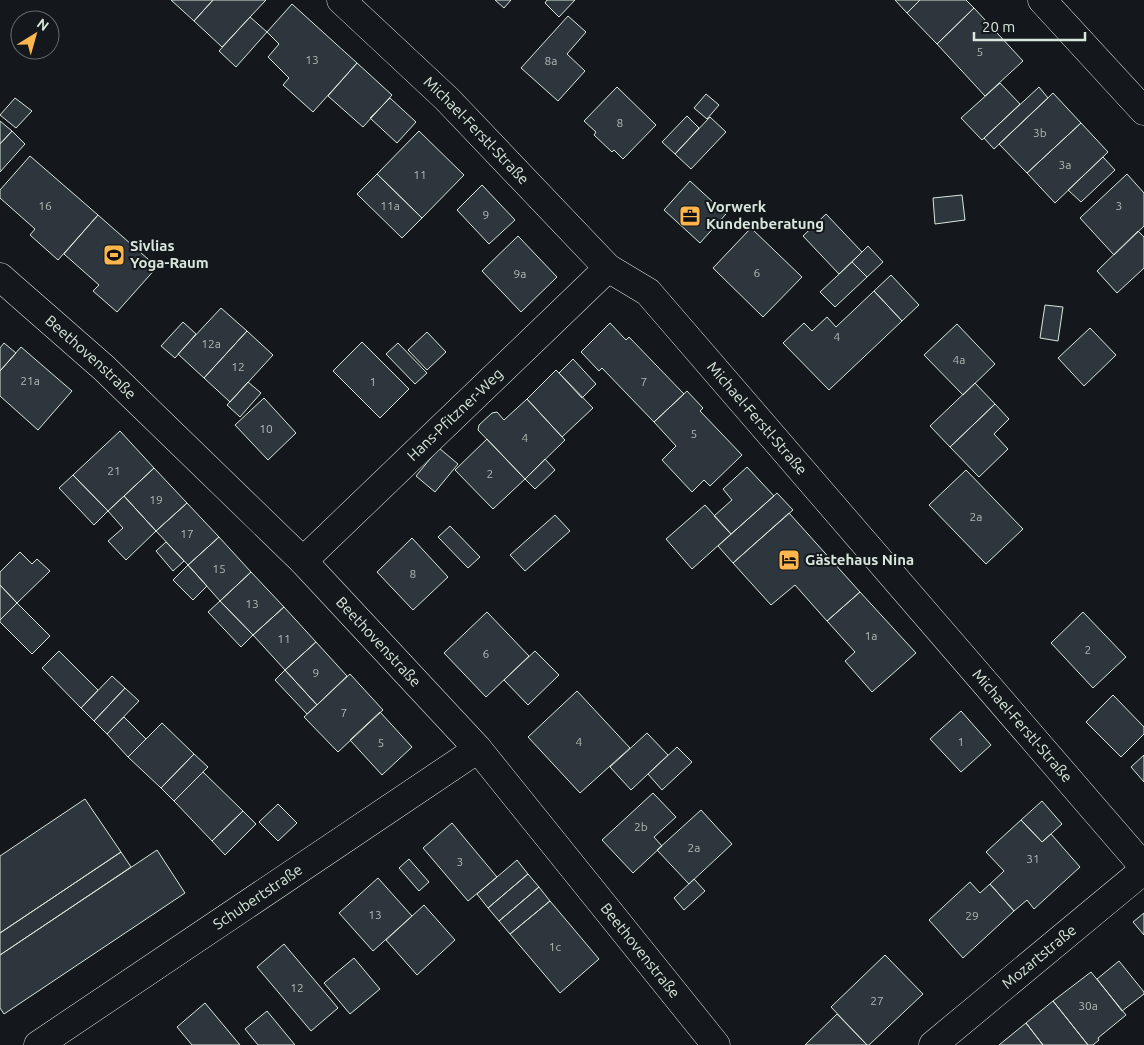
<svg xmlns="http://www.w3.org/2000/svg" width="1144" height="1045" font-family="Ubuntu,sans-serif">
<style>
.building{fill:#2c363c;stroke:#d8e6dc}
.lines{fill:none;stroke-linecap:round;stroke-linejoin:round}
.street-casing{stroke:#d8e6dc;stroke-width:29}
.street{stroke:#14181c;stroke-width:28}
.labels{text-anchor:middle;stroke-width:4;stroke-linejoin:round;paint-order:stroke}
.number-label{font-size:12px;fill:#adbab4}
.street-label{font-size:15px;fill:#d8e6dc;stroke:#14181c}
.poi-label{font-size:15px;font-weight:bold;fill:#d8e6dc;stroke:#14181c;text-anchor:start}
</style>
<rect width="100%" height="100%" fill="#14181c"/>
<path class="building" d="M171,0H213L194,21Z
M213,0H266L222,47L194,21Z
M495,0H511L504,8Z
M547,0H575L559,17L545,3Z
M895,0H920L907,13Z
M920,0H966L974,8L937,44L907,13Z
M292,4L357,63L313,112L283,85L289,78L268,57L279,44L267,32Z
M974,8L1023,61L985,96L937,44Z
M568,16L586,32L567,54L585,71L558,101L521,68Z
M250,17L267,32L236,67L219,51Z
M357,63L392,95L363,127L328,96Z
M1000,83L1020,104L982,140L961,118Z
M617,87L656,125L623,159L614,150L612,152L594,135L596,132L584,121Z
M1039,87L1048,98L994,149L984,138Z
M1053,93L1081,123L1027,173L999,144Z
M706,94L719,105L707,119L694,108Z
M15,98L32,111L16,128L0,115Z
M390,98L416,122L397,143L370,118Z
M687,116L699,128L675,154L662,142Z
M710,117L726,132L691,169L675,154Z
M0,121L12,131L0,144Z
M1081,123L1108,152L1055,203L1027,173Z
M12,131L25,144L0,172V144Z
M419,131L464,175L422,218L377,174Z
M30,156L98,215L58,260L30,235L35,229L0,198V190Z
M1103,157L1115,170L1081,202L1068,190Z
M377,174L422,218L402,238L357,194Z
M1127,174L1144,193V226L1114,255L1080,218Z
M690,181L726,214L700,243L664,210Z
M482,185L515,220L489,244L457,210Z
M962,195L965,220L935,224L933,198Z
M826,214L862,252L839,274L803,236Z
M98,215L157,267L117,312L93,291L99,285L64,254Z
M751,228L802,277L763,317L713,268Z
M1138,231L1144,237V268L1117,293L1097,271Z
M518,236L557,277L521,312L482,271Z
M868,246L883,262L867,277L852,262Z
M852,262L867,277L835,307L820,292Z
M891,275L919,305L902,321L874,291Z
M874,291L902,321L829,390L783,343L804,323L812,331L827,317L836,327Z
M1045,305L1063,307L1058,341L1040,338Z
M221,308L247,331L204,378L178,354Z
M183,322L196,334L175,358L161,346Z
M610,323L626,340L629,337L684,394L654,422L602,368L599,371L581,352Z
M957,324L995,364L963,395L924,355Z
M1090,328L1116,355L1084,386L1058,358Z
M247,331L273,355L230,402L204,378Z
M427,332L446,352L427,370L408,350Z
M362,342L409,389L380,418L333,371Z
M4,343L16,353L0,371V348Z
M398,343L427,373L415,384L386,354Z
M21,347L72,391L38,430L0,396V371Z
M573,359L596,384L582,398L559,373Z
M556,370L593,408L562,437L527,399Z
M248,382L261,393L240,417L227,405Z
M975,383L995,404L950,447L930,426Z
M687,391L703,408L700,411L742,455L710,486L704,480L692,492L662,460L676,446L654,422Z
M264,398L296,433L268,460L235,425Z
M527,399L565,440L525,479L478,430L479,425L492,413L497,412L504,420Z
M995,404L1009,419L994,434L1008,449L979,477L950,447Z
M120,431L154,468L108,511L73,475Z
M487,439L525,479L493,509L455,470Z
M439,448L458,464L435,492L416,476Z
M545,459L555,470L535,489L525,479Z
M747,467L774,496L731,534L714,516L732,500L723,489Z
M154,468L187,503L156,531L124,496Z
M966,470L1023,529L986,564L929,505Z
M73,475L108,511L94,525L59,488Z
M777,493L793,510L733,563L718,546Z
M124,496L156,531L126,560L108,541L123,528L108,511Z
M187,503L219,537L188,565L156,531Z
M705,505L731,534L692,569L666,539Z
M789,513L860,592L827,621L795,585L771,605L733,563Z
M555,515L570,531L525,571L510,555Z
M450,526L480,557L468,568L438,537Z
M219,537L251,572L220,601L188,565Z
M412,538L448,577L413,610L377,572Z
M166,542L184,561L173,571L156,551Z
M20,552L32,564L37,559L50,571L17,603L0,585V572Z
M188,565L207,586L193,600L173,580Z
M251,572L284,607L253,635L220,601Z
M0,585L17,603L0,620Z
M860,592L916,653L872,692L845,661L855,652L827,621Z
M220,601L253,635L241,647L208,612Z
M17,603L50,636L32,654L0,622V620Z
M284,607L316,642L285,670L253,635Z
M487,612L529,656L486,697L444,653Z
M1083,612L1126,657L1093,688L1051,643Z
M316,642L347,676L317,705L285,670Z
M59,651L98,690L81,708L42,668Z
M535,651L559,675L528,705L504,680Z
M285,670L317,705L307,714L275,680Z
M350,674L383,710L338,752L304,717Z
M112,676L125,688L94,721L81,708Z
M125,688L139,701L107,734L94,721Z
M577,691L630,748L580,793L528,737Z
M1113,695L1144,727V734L1121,757L1086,722Z
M961,711L991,745L961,772L930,739Z
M380,712L412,747L382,775L350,740Z
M124,717L146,739L128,757L107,734Z
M162,723L194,754L161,788L128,757Z
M647,733L668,755L631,790L610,767Z
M677,747L692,762L662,790L648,774Z
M194,754L208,767L174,801L161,788Z
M1144,755V782L1131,767Z
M203,772L243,811L212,841L174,801Z
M653,793L676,817L654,837L662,846L633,873L602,840Z
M85,799L121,852L0,933V856Z
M1042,801L1062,824L1042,842L1021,820Z
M278,804L297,823L278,841L259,822Z
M701,810L732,844L689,884L657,850Z
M243,811L256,824L225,855L212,841Z
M1021,820L1042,842L1051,834L1080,867L1034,909L1027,900L1014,911L990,884L1004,871L986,852Z
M452,823L497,877L468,901L423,848Z
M157,850L185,893L4,1014L0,1008V955Z
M121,852L131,867L0,955V933Z
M409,859L429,882L419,891L399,868Z
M517,860L528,874L488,908L477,894Z
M528,874L539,887L499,921L488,908Z
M378,878L412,916L373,951L339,913Z
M694,879L705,891L684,910L674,898Z
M970,882L980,893L990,884L1014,911L963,958L929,920Z
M539,887L550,901L510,934L499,921Z
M550,901L599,959L560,993L510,934Z
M424,905L455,940L417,975L386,940Z
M1144,913V935L1133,922Z
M284,944L338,1008L311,1031L257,967Z
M885,955L923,994L869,1045H867L831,1007Z
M354,958L380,989L350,1014L324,983Z
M1119,961L1144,992V994L1122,1011L1097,979Z
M1091,972L1126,1015L1098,1038L1099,1040L1093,1045H1088L1053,1001Z
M1053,1001L1088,1045H1043L1026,1023Z
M205,1003L240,1045H192L177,1027Z
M267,1011L295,1045H258L245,1029Z
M837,1014L867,1045H805Z
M1026,1023L1043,1045H999Z"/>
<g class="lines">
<g class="street-casing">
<g id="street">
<path id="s1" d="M341,0L447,99L608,268L648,292L1144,867"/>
<path d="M1042,0L1144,111"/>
<path id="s2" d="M0,277L104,368L303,561L478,749L716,1045"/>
<path id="s3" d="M303,561L608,268"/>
<path id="s4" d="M38,1045L478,749"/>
<path id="s5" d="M933,1045L1144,870"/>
</g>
</g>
<use href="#street" class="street"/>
</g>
<defs>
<g id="office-square" transform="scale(1.125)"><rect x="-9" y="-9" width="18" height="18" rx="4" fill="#ffb74d" stroke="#14181c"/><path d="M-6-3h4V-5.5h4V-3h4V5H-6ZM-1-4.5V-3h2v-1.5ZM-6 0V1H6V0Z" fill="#111"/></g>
<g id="stadium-square" transform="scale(1.125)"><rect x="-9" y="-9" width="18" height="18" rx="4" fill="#ffb74d" stroke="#14181c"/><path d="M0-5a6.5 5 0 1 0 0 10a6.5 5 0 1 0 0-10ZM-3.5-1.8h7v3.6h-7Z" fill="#111"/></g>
<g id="hotel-square" transform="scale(1.125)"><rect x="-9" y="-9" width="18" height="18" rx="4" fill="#ffb74d" stroke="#14181c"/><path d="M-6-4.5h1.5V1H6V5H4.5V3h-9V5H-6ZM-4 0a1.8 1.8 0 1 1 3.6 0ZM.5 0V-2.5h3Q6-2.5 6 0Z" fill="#111"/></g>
</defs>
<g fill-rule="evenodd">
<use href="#office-square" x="690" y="216"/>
<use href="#stadium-square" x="114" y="255"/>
<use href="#hotel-square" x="789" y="560"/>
</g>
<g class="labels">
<g class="number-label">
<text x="980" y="56">5</text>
<text x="312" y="64">13</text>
<text x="551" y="65">8a</text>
<text x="620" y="127">8</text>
<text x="1040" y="137">3b</text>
<text x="1065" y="169">3a</text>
<text x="420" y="179">11</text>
<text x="45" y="210">16</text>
<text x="390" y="210">11a</text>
<text x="1119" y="210">3</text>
<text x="486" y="219">9</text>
<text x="757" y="277">6</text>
<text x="520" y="278">9a</text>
<text x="837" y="341">4</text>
<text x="211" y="348">12a</text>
<text x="959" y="364">4a</text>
<text x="238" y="371">12</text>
<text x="30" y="385">21a</text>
<text x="373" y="386">1</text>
<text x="644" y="386">7</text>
<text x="266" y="433">10</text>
<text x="694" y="438">5</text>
<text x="525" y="442">4</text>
<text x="114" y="475">21</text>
<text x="490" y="478">2</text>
<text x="156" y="504">19</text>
<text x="976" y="521">2a</text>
<text x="187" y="538">17</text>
<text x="219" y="573">15</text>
<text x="413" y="578">8</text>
<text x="252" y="608">13</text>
<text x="871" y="640">1a</text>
<text x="284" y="643">11</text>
<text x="1088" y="654">2</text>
<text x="486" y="658">6</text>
<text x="316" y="677">9</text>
<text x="344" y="717">7</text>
<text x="579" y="746">4</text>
<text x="961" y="746">1</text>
<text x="381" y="747">5</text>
<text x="641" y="831">2b</text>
<text x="694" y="852">2a</text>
<text x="1033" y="863">31</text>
<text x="460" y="866">3</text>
<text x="375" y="919">13</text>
<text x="972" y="920">29</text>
<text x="555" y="951">1c</text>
<text x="297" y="992">12</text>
<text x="877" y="1005">27</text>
<text x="1088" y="1010">30a</text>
</g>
<g class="street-label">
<text dy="5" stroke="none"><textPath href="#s1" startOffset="188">Michael-Ferstl-Straße</textPath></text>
<text dy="5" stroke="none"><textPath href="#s2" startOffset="121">Beethovenstraße</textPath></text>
<text dy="5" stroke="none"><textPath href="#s3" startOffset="211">Hans-Pfitzner-Weg</textPath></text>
<text dy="5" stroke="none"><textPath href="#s1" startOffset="592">Michael-Ferstl-Straße</textPath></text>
<text dy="5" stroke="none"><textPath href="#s2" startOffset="526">Beethovenstraße</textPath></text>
<text dy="5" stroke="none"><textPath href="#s1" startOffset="998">Michael-Ferstl-Straße</textPath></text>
<text dy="5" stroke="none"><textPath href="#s4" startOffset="265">Schubertstraße</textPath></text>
<text dy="5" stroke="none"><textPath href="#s2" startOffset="931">Beethovenstraße</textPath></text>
<text dy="5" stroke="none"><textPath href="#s5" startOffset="138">Mozartstraße</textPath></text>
</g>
<g class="poi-label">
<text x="706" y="212">Vorwerk<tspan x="706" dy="17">Kundenberatung</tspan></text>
<text x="130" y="251">Sivlias<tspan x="130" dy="17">Yoga-Raum</tspan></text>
<text x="805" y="565">Gästehaus Nina</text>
</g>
</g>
<g transform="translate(35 35) rotate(37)"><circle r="24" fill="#14181c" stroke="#626a69"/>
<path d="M0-4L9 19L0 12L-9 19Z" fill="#ffb74d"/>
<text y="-8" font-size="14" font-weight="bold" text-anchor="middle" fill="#d8e6dc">N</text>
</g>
<path d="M974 32v8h111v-8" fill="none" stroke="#d8e6dc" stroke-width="2.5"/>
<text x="982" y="32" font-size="15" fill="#d8e6dc" stroke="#14181c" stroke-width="4" paint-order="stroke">20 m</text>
</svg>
